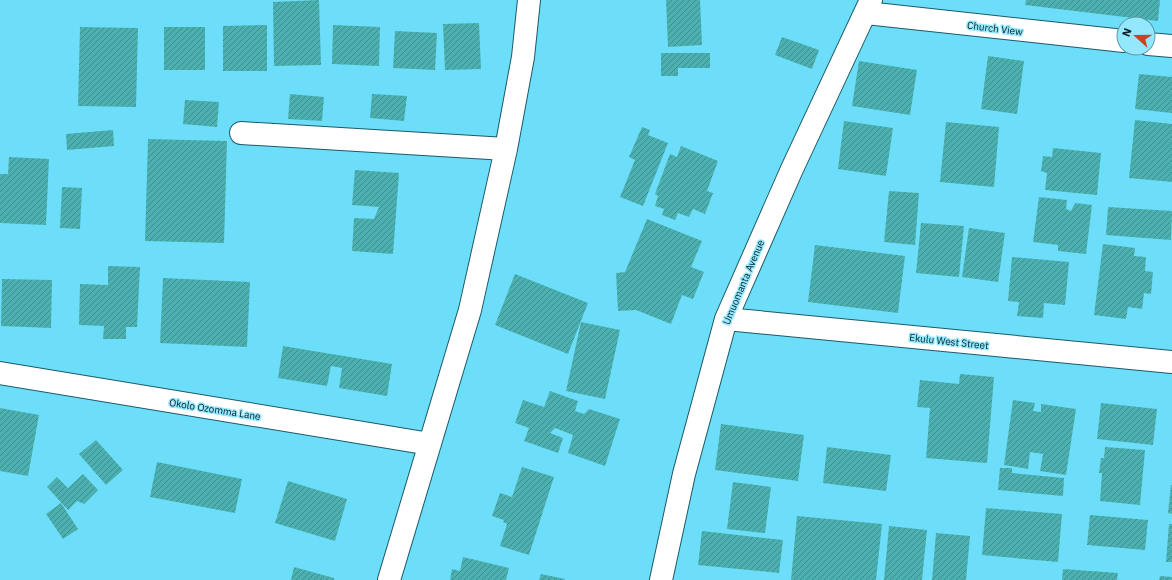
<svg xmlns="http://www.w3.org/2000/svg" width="1172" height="580" font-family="'IBM Plex Sans',sans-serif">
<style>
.building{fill:url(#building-hatch)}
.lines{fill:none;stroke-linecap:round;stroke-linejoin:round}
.minor-casing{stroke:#1b5a67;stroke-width:24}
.minor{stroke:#fff;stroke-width:22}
.labels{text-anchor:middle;stroke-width:3;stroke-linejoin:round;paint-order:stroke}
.street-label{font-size:10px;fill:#062025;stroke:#93e8fe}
</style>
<defs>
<pattern id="building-hatch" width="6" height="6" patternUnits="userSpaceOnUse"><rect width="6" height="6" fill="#4cb0b0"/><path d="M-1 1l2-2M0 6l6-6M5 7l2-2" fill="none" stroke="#3d8f8f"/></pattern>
</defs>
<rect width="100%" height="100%" fill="#6ddef9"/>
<path class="building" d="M319,0L321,65L274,66L273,2Z
M666,0H700L702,45L668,47Z
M1026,0H1160L1158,21L1025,5Z
M479,23L481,69L445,70L443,24Z
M267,25V71H223V26Z
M333,25L380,27L379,66L332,64Z
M80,27L138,28L136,107L78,106Z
M164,27H205V70H164Z
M395,31L437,33L435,70L393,68Z
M782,37L819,50L812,69L775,55Z
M661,53H710V68H678V76H661Z
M988,56L1024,61L1017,114L981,109Z
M859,61L917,70L910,115L852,106Z
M1139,74L1172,77V113L1135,109Z
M290,94L324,97L322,121L288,119Z
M372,94L407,96L404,121L370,118Z
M185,100L219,102L217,127L183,124Z
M1135,120L1172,124V182L1129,178Z
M844,121L893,128L886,176L838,169Z
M946,122L999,127L994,187L940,182Z
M642,127L650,130L648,135L668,143L643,206L620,197L635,160L629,157Z
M113,130L114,146L67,150L66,134Z
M148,139L227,141L224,243L145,241Z
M681,146L718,161L707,191L713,193L705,214L693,209L689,217L678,213L675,220L662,215L664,209L655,206L658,196L655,194L670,154L677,157Z
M1053,148L1101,153L1097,195L1045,190L1047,173L1041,171L1043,156L1052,157Z
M9,157L49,159L46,225L0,223V174H8Z
M355,170L399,173L393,254L352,251L354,218L374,219L379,207L352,205Z
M62,187L82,188L80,229L60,228Z
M889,191L919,193L915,245L884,242Z
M1039,197L1067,200L1066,209L1071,211L1075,203L1092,205L1086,254L1058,251V245L1033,242Z
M1108,207L1172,211L1171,240L1106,235Z
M647,219L702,241L691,267L704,272L693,299L682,295L671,324L636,310L618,311L616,273L625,272Z
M921,223L964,226L959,277L916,273Z
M969,228L1005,233L998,282L962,277Z
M1103,244L1135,248L1134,256L1146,257L1145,271L1153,272L1151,294L1144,293L1142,309L1128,307L1126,319L1094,315Z
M815,245L905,256L898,313L808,302Z
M1012,257L1069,262L1065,305L1044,303L1043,318L1017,316L1019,302L1008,301Z
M108,266L140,267L137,327H126V339H103L104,326L79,325L80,284L108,285Z
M515,274L588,303L568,354L495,325Z
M163,278L250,282L247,347L160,343Z
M2,279L52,280L51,328L1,326Z
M581,322L620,330L605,399L566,391Z
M283,346L392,364L387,396L339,388L342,368L331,366L327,386L278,378Z
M960,374L994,377L987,463L926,458L930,408L917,407L920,380L959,384Z
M550,391L578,401L575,411L584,414L589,409L620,419L605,466L568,453L573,435L555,428L550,433L563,438L558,453L524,441L529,428L515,423L523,400L544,407Z
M1013,400L1035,403L1033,411L1041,412V404L1076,409L1066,475L1040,471L1043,454L1030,452L1028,469L1004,465Z
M1101,403L1157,409L1153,445L1097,439Z
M0,408L39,415L28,476L0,471Z
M721,424L804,435L798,481L715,470Z
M96,440L123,470L106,485L79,454Z
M827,447L891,455L886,491L823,483Z
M1105,447L1145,450L1140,505L1100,501L1102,473H1099L1101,458H1104Z
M157,462L242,479L235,513L150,497Z
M522,467L554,477L529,555L500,546L507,524L503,522L504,520L492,516L500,493L512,497Z
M1000,468H1012V473L1064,478L1063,496L998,490Z
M83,474L98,490L84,504L77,501L68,510L47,487L57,477L68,488Z
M288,481L347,499L335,541L275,523Z
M733,482L771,487L765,533L727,529Z
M1171,485H1172V514L1168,513Z
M61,503L78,529L63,539L46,514Z
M986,508L1062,514L1058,562L982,555Z
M1090,515L1148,520L1145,550L1087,545Z
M797,516L882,524L876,580H791Z
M1169,524H1172V562H1166Z
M889,526L927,530L922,580H884Z
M702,531L783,540L779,573L698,565Z
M936,533L970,536L966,580H932Z
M463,557L509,568L506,580H450L452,569L460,571Z
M294,567L334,578V580H291Z
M1063,569L1118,573L1117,580H1062Z
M541,574L565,579V580H539Z
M1160,576L1172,577V580H1159Z"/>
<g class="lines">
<g class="minor-casing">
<path id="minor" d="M866,13L1124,41
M1148,44L1172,46
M241,133L506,149
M726,319L1172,362
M0,373L430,444
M389,580L470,310L506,149L523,57L529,0
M661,580L684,474L726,319L792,169L871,0"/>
</g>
<use href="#minor" class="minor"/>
</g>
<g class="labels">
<g class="street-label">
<text transform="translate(995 28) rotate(7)" y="4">Church View</text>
<text transform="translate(743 282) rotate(-67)" y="4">Umuomanta Avenue</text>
<text transform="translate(949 341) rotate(6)" y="4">Ekulu West Street</text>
<text transform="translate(215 409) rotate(9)" y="4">Okolo Ozomma Lane</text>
</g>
</g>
<g transform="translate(1136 36) rotate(291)"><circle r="19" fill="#93e8fe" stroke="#5b98a7"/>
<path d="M0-3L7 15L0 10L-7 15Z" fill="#cc421e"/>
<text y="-6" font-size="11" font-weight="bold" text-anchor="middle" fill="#062025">N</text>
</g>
</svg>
